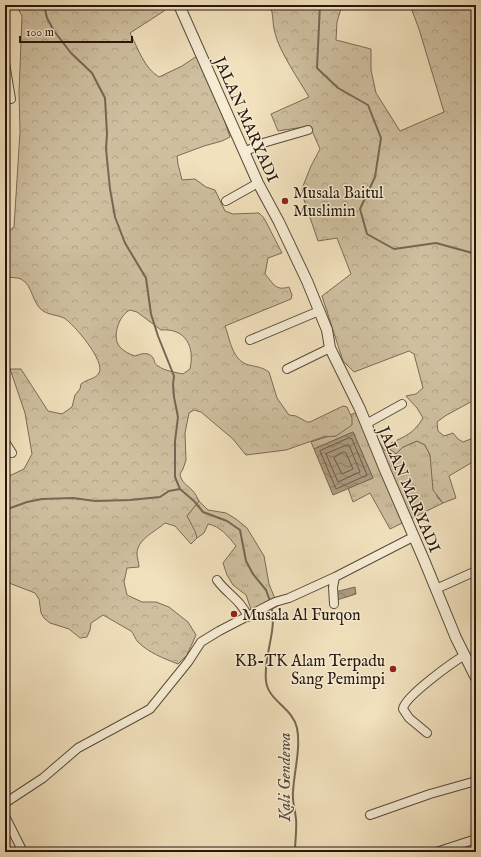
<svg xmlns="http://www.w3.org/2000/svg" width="481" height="857" font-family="'IM FELL English',serif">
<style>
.grass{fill:url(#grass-tufts);stroke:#7a6b56}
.forest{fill:url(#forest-crowns);stroke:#7a6b56;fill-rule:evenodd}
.water{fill:url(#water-waves);stroke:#766753}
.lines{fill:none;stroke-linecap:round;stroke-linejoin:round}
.shore{stroke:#695a47;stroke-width:1}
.stream{stroke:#766753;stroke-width:2}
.minor-casing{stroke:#594a39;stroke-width:10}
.tertiary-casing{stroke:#594a39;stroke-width:12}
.minor{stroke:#f6ecd4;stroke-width:8}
.tertiary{stroke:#f6ecd4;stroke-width:10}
.poi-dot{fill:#8f2418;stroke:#f6ecd4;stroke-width:1.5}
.labels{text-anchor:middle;stroke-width:3;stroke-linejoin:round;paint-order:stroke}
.street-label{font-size:16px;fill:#26170d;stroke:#f6ecd4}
.poi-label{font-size:16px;fill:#26170d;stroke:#f6ecd4;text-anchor:start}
.water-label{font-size:17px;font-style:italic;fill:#5c4c3b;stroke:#f6ecd4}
</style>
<defs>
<pattern id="grass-tufts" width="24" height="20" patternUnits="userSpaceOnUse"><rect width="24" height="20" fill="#cebf9f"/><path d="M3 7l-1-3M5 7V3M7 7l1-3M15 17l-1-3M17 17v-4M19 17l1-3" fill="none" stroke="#b1a388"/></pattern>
<pattern id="forest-crowns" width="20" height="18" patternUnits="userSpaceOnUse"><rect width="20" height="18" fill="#cebf9f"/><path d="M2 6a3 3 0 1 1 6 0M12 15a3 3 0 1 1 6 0" fill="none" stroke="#b1a388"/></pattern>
<pattern id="water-waves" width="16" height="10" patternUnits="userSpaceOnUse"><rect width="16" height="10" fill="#ac9c81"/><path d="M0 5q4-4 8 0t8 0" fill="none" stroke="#8c7e68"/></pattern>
</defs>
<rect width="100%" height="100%" fill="#f1e1bd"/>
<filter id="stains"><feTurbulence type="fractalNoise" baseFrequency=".005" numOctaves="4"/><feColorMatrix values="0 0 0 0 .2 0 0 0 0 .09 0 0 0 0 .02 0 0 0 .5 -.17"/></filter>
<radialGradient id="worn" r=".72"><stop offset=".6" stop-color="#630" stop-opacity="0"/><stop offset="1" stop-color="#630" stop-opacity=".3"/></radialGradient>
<path class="grass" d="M365,409L379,441L385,451L390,449L396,453L403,447L417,441L425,445L430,455L437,497L443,503L390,529L370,493L353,502L348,488L373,478L353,432L314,449L311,442L329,436H336L352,418L350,415Z
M199,501L208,510L226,513L236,519L247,528L264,556L269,584L278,606L254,618L246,595L233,585L227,575L223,563L236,546C228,536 220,526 208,524L204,533L197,538C194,530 189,523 187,516Z"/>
<path class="forest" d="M16,5H164V11L130,33C138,48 144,68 159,77L182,66L197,56L222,113L230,137L222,141L204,146L177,156L178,164L182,180L195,179L206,187L215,190L225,211L233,214L259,213L264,218L282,253L268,258L265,274C274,284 275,291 289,287L292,295L291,299L225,326C230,339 232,361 249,365C257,367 262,367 269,372L277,398L289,415L296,416L307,422H310L343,406L347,407L352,418V425L336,436L323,437L286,450L246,455L233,439L201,412L194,410L189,413L185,433L186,460L183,469L180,474C181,482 187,485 192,490C195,493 197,497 199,501L187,516L195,531L197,538L191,544L175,526L165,523C155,532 137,539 137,554C137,558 139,563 139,567L127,568L124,582L127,595L142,602H156L169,607L188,622L196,635L187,655L178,664C163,658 149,653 138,642C135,639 134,634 131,631L103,615L91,623L90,630L87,637L80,638L69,629L50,623L44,618L41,613L39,599L35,593L9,583L5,590V478L24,469L32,454L25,413L10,369H21L48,411L62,414L72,407L75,395L80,389L81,384C87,379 96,379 99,373C106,362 74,324 64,318C58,315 49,315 43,311C32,304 33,285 21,279C17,277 10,278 5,277L8,250L5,234L14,227L20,132L19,92L22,16ZM130,310L137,312L161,330C186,328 195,347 190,369L183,374C174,372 165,371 158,366C154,364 155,361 153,358C149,351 140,354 135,356C129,354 123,351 119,346C112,336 119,315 130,310Z
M270,5H342L337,22L336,40L371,49V70L376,93L400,131L444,112L419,29L410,5H476V399L445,416L437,422L438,431L444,436L453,433L458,439L463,442L476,437V460L449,476L456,498L443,503L433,490L430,455L425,445L417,441L403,447L396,454L390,449L391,443C406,436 414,433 423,418L417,408L406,396L416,394L423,388L414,354L409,351L354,372L343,361L322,296L351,274L337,238L318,241L301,191L311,166L320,149L310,126L278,131L271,114L309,97C299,80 279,51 275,33C272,23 274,16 270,5Z"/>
<path class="water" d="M353,432L373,478L333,495L314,449Z
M355,587L356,594L337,600L335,592Z"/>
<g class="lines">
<path class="shore" d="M349,438L352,439L367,475L336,489L320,451Z
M347,445H349L360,472L338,482L326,454Z
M344,452L346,453L353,469L342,474L334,458Z"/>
<path class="stream" d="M44,5L47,18L54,31L71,53L92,73L105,98L107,134L106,149L110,189L115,217L125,243L146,278L151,314L158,336L174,376L173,384L174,397L178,417L175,441V477L180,489
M320,5L317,68L338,88L368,105L381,138L375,177L360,209L367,234L394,249L436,243L476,254
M180,489L194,501L203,512L227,521L240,530L246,561L253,574L266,590L270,601
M5,510L27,502L42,499L73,498L95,501L130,500L160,497L169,491L180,489
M271,605C278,631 263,655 266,681C268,701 293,708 297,728C301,748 294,772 293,792C292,801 295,809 296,819C297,829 295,841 295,852"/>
<g class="minor-casing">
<path id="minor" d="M5,63L11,99
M244,152L263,143L308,130
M226,201L258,183
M250,340L319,311
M287,369L330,348
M366,424L402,404
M5,442L12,453
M217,580C227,594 241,600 248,617
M436,589L476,571
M334,604L333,587L335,577
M427,733L409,718L403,709C404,697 453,662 465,655
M5,803L43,778L78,748L150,709L188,662L201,642L219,631L275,602L289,598L335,577L413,537
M370,815L430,794L476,781
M5,816L23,852
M436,852L476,839"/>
</g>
<g class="tertiary-casing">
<path id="tertiary" d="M179,5L258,183L279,222L307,281L327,330L330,348L360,409L385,470L424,560L456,638L476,678"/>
</g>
<use href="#minor" class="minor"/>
<use href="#tertiary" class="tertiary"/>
</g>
<g class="poi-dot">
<circle cx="285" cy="201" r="4"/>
<circle cx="234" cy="614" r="4"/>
<circle cx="393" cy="669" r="4"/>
</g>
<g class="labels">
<g class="street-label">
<text transform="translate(247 119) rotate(66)" y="6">JALAN MARYADI</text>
<text transform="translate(410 489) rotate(67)" y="6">JALAN MARYADI</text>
</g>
<g class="poi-label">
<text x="293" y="198">Musala Baitul<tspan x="293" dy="18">Muslimin</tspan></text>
<text x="242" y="620">Musala Al Furqon</text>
<text x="385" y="666" text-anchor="end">KB-TK Alam Terpadu<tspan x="385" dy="18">Sang Pemimpi</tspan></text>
</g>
<g class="water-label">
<text transform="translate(284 777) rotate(-90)" y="6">Kali Gendewa</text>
</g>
</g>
<rect width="481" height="857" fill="none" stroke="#f1e1bd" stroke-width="20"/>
<rect x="6" y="6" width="469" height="845" fill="none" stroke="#26170d" stroke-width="2"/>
<rect x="10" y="10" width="461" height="837" fill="none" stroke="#26170d"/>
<path d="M20 36v6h112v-6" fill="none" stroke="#26170d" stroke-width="2"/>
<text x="26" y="36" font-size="12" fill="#26170d" stroke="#f6ecd4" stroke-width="3" paint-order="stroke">100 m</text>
<rect width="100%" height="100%" filter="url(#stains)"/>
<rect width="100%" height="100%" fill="url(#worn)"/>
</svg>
